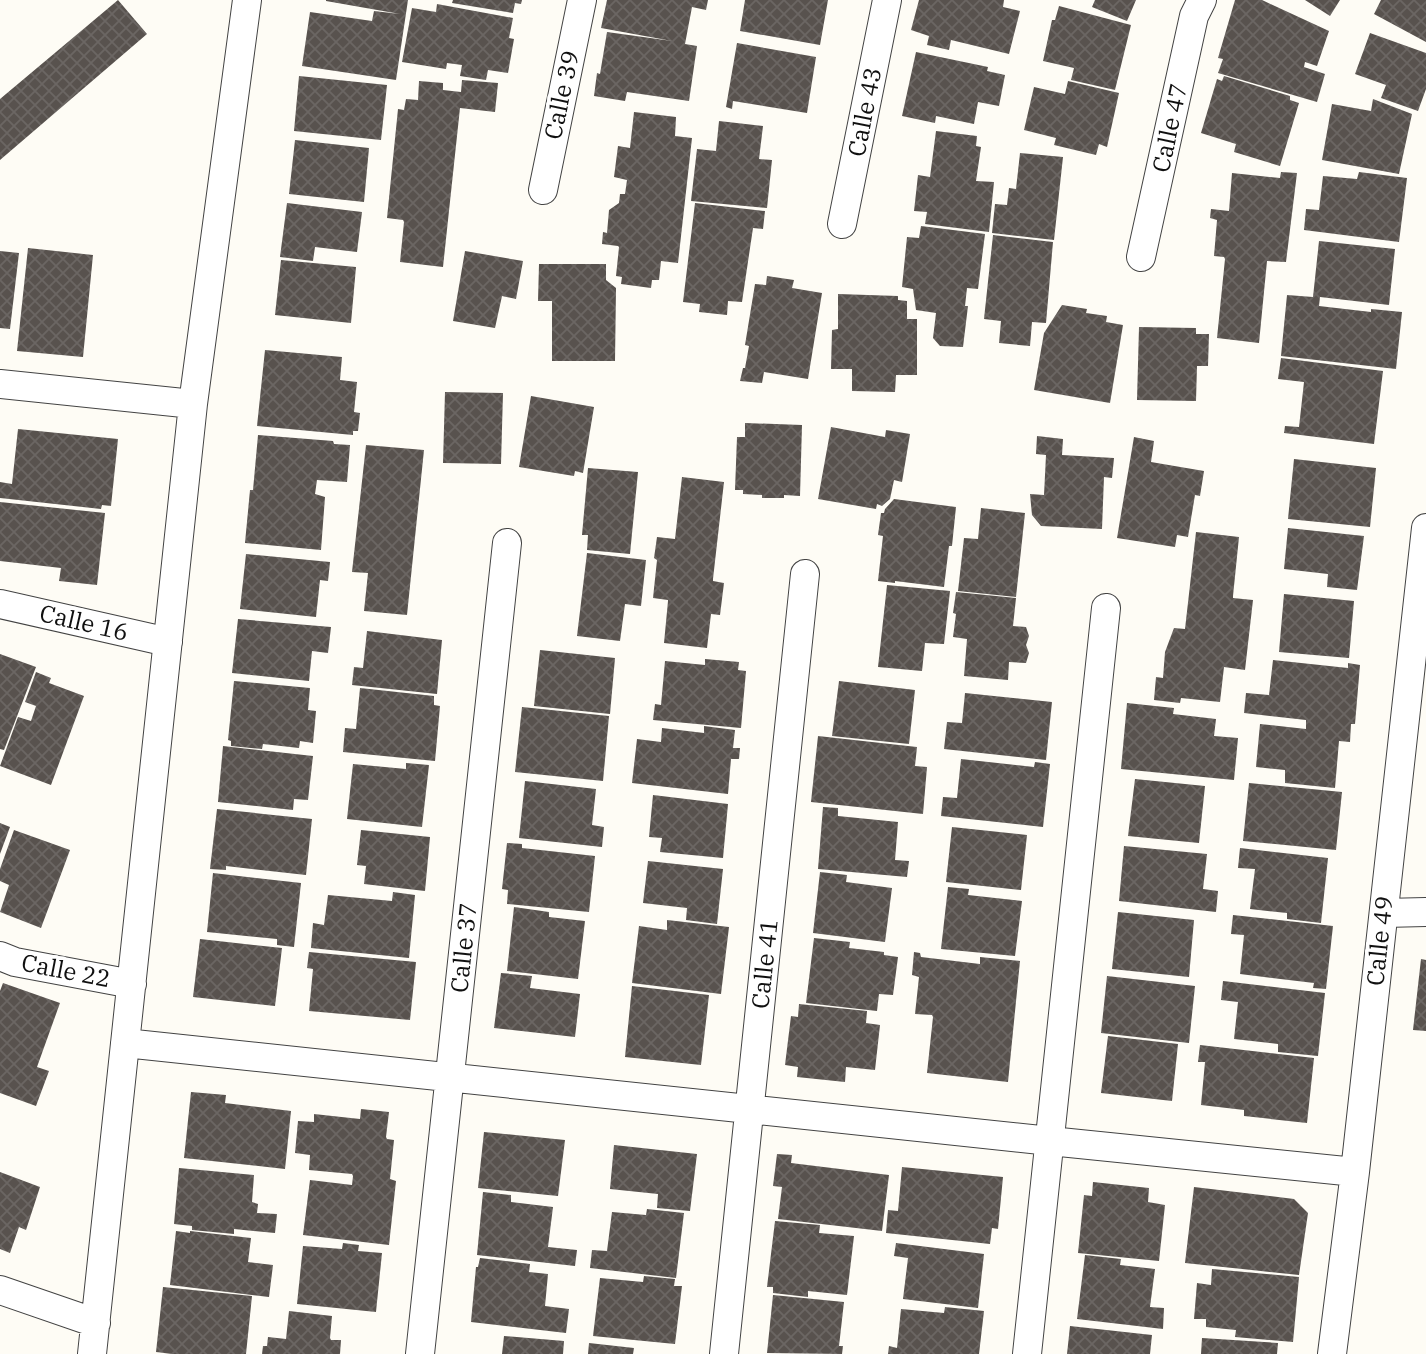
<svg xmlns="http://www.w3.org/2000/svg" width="1426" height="1354" font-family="'IBM Plex Serif',serif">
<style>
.building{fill:url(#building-cross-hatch)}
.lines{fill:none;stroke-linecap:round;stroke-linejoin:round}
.minor-casing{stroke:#434343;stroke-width:30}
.minor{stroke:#fff;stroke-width:28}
.labels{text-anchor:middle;stroke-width:7;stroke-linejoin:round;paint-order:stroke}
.street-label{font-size:24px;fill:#101010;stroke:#fff}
</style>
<defs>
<pattern id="building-cross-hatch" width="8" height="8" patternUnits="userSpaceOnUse" patternTransform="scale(1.75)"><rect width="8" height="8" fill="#58524e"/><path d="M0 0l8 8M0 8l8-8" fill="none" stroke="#6b6663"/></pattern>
</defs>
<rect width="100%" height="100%" fill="#fefcf5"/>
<path class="building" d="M118,0L147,34L0,160V99Z
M326,0H408L396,80L302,66L310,12L372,21L374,11L400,14L326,1Z
M453,0H522L521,4L515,3L513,13L452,3Z
M607,0H708L706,10L692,7L685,44L697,46L689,101L627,92L625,101L594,96L597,73L600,74L607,32L672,41L601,28Z
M745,0H828L820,45L740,31Z
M919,0H1004L1003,7L1020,11L1009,54L951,40L949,50L927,45L929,36L911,30Z
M1095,0H1136L1127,21L1092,7Z
M1235,0H1262L1329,31L1317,66L1305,62L1304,67L1325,74L1317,102L1218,73L1223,59L1218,58Z
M1305,0H1340L1330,16Z
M1381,0H1426V42L1374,14Z
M437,4L513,18L509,38L514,39L508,73L488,70L486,80L460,76L462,65L447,63L446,69L402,62L412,8L436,12Z
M1059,6L1131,25L1115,90L1071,80L1074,68L1043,61L1052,20H1055Z
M1370,33L1426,53V89L1418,111L1381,98L1386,85L1355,74Z
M737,43L816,57L807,113L733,101L732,109L726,107Z
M916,52L988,67L987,71L1005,75L999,106L978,102L974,124L936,116L935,123L902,116Z
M299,76L387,85L381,140L294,131Z
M1224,76L1290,96V100L1299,103L1280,166L1234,152L1236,144L1201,133L1217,79L1222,81Z
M462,80L498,83L495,112L460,108L443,267L400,262L404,222L403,220L387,218L398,109L404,110L406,99L418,100L419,81L443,83V90L461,92Z
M1068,81L1119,93L1107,147L1099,144L1096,155L1054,145L1056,138L1024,130L1034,87L1065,94Z
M1373,99L1412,114L1399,174L1322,160L1332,104L1371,111Z
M634,112L676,117L675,136L692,138L678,263L661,261L659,280H652L651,288L621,284L622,277L616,276L619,247L618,246L602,244L603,232L607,233L609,210L619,203L620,194H625L627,180L614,177L618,146L630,148Z
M719,121L763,126L759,159L772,160L767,208L691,201L697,149L716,151Z
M936,131L977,136L976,146L981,147L976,181L994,182L989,232L925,224L927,212L914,211L918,175L930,177Z
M295,140L369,148L364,202L289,194Z
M1020,153L1063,157L1054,240L992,233L995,204L1007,205L1009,188L1016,189Z
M1281,172L1297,173L1286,262L1267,261L1259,343L1217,338L1225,259L1224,257L1214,256L1217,220L1210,218L1211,209L1229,211L1232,173L1280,178Z
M1359,172L1407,178L1399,242L1304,230L1306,209L1319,210L1323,176L1357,179Z
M287,203L362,212L357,252L315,247L313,261L280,257Z
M695,203L765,211L763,229L753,228L742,302L728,301L727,315L699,312L700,304L683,302Z
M921,226L985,234L978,289L967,288L965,306H968L963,347L940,346L933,338L936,313L916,310L913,289L902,287L907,237L919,238Z
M993,235L1053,242L1046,323L1032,322L1030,346L999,343L1001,321L984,319Z
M1319,241L1395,249L1389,305L1320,297L1319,306L1371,312V309L1402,312L1396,369L1281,356L1287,295L1313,297Z
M28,248L93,255L83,357L17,351Z
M0,251L19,253L10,329L0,328Z
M465,251L523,261L516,299L502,296L495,328L453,321Z
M281,260L356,267L351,323L275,315Z
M539,264H606V280L616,288L615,361H552V301H538Z
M767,276L794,280L792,288L822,293L808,379L764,372L762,383L740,381L743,368H745L749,346L745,345L755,284L766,285Z
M838,294L898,296V300L907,301V319H917V375H896L895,392L852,391V369H831L832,330L838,329Z
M1062,305L1087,309L1086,313L1107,316L1106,322L1123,325L1110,403L1034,390L1044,333Z
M1139,327L1196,328V334H1209L1208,366H1197L1196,401L1137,400Z
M265,350L342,357L340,380L357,382L354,412L360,413L358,431H353V435L257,426Z
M1281,358L1383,371L1374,444L1284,433L1285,426L1299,427L1304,382L1278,379Z
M445,392L503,393L501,464L443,463Z
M531,396L594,407L583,473L575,471L574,476L519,467Z
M745,423L802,425L800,496L784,495V498H762V495L743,494V490H735L737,437H745Z
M831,427L885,437L886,430L910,434L902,482L894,480L890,499L882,506L877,504L876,509L818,499Z
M18,429L118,439L111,506L102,505L101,509L0,498V482L12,484Z
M258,435L333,441L334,444L350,445L347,482L317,480L315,494L325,497L321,550L245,543L250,490H253Z
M1037,436L1063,439L1062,455L1114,458L1112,478L1104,477L1102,529L1041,526L1032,515L1030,494L1044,495L1046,455L1036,454Z
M1134,437L1154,441L1151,462L1204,471L1200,496L1195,495L1188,537L1177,535L1175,547L1117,538Z
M366,445L424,450L407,615L364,611L368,573L352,572Z
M1294,459L1376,468L1370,527L1288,519Z
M588,468L638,472L630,554L587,550L588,535H582Z
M682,477L724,482L713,579V581L724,583L720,615L711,614L707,648L664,643L668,601V600L653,598L657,560L654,558L657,537L675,539Z
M894,499L956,507L952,546H949L944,587L895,581V583L878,581L883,536L878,535L881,513H884L885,509Z
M0,502L105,513L97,585L59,581L61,568L0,561Z
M981,508L1025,513L1016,597L958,591L964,538L978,539Z
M1288,528L1364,536L1357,590L1327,587L1328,574L1284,569Z
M1196,532L1239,537L1233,596V598L1253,600L1245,670L1224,667L1220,702L1181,698L1180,703L1154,700L1156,677L1163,678L1165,652L1174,628L1185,629Z
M587,553L646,560L641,606L625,604L620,641L577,636Z
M246,554L330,562L328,581L320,580L316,617L240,609Z
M887,585L950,591L944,644L925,643L922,671L878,667Z
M956,592L1016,598L1013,626L1026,627L1029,636L1026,645L1029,653L1026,663L1009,662L1008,680L964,676L967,639L953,637L956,614L953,613Z
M1284,594L1354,601L1349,658L1279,652Z
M238,619L331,627L328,653L312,651L309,681L232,673Z
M367,631L442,640L437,694L352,685L354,667L363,668Z
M540,650L615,658L610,714L534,706Z
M0,654L36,667L4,750L0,749Z
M705,659L739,662L738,670L746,671L741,728L653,720L655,704L661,705L665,661L705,665Z
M1273,660L1348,668V663L1360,665L1355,724H1351L1350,742L1339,741L1335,788L1285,783V770L1256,767L1260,724L1306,729V720L1244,713L1246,693L1269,695Z
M36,672L51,678L49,683L84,696L51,785L0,766L18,717L31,721L36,706L25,702Z
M234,681L310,688L308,710L316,711L313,743L300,741L299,748L263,744L262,749L231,746V741L228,740Z
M839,681L915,690L909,744L832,736Z
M360,688L434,696V705L440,706L435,761L343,752L345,728L356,729Z
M965,693L1052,702L1046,760L944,749L947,722L962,723Z
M1127,703L1174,708L1173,714L1216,719L1214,736L1238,738L1234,780L1121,769Z
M522,707L609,716L603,781L515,772Z
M704,726L735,730L733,748H740L739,759H731L728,794L632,783L637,739L661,742L662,728L704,733Z
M818,736L917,747L915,766L927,767L923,814L811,802Z
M223,746L313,756L308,800L294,799L293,810L218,802Z
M961,759L1034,767L1035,762L1050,764L1043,827L941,816L943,797L957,798Z
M406,763L429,765L422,827L347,819L353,764L406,769Z
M1135,779L1205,786L1199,843L1128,836Z
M525,781L596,789L592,825L604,827L602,847L519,838Z
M1249,783L1342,792L1336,850L1243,841Z
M653,795L728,804L723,858L660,852L662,838L649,837Z
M823,807L838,808V816L898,822L895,860L909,861L907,877L818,869Z
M217,809L312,819L306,875L226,866V870L210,869Z
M0,823L10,827L0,854Z
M952,827L1027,835L1021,890L946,882Z
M14,830L70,850L41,928L0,912L9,885L0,881V869Z
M361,830L430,837L425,891L364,884L366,866L357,865Z
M507,843L522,844V848L595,856L589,912L507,904L508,890L502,889Z
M1124,846L1207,854L1203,889L1218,891L1216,912L1119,901Z
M1240,848L1328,858L1321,923L1287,919V913L1250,909L1255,869L1238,868Z
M648,861L723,869L717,924L686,920L687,908L643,903Z
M820,872L847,875L846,882L892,888L885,942L813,933Z
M213,873L301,883L294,947L277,945V939L207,932Z
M948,887L969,889L968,895L1022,901L1015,956L941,949Z
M393,892L415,895L409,958L311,948L313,923L324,925L328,895L392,901Z
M514,907L549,912V917L585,921L578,979L507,971Z
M1118,912L1194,920L1189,977L1112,969Z
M1233,915L1333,926L1326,989L1313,988L1314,983L1240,974L1244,935L1231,934Z
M667,920L729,927L721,994L632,983L639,926L667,930Z
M814,938L850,942L849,948L884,952V955L898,957L893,995L879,994L877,1011L806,1003Z
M200,939L282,948L275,1006L193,997Z
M309,952L416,962L410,1020L309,1011L313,969L307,968Z
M914,952L920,953L921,957L980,964V957L1020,961L1008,1082L927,1073L933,1017L932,1015L915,1014L919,977L912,975Z
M1421,959L1426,960V1031L1413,1030Z
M501,973L532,976L530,988L580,994L575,1037L494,1028Z
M1107,976L1195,986L1189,1043L1101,1033Z
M1223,981L1325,993L1318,1056L1278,1052V1044L1234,1039L1238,1002L1221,1000Z
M3,983L60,1003L37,1067L49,1071L36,1106L0,1093V991Z
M632,986L709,995L701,1065L625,1057Z
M799,1004L867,1011L866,1023L880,1025L875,1070L846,1067L845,1082L797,1077L798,1067L785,1065L791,1016L798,1017Z
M1108,1036L1178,1044L1172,1101L1101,1093Z
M1200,1045L1314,1058L1307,1123L1244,1116V1110L1201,1105L1205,1062H1198Z
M191,1092L226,1095L225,1103L291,1111L285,1169L184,1158Z
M361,1109L389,1112L386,1137L387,1139L394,1140L390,1179L396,1181L389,1245L303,1235L310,1180L352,1185L353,1176L352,1174L309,1170L310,1155L295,1153L298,1121L314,1122V1114L360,1119Z
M484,1132L565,1140L558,1196L478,1188Z
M614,1145L697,1154L690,1211L657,1208L658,1194L610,1189Z
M777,1154L792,1155L791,1163L889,1175L882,1231L778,1219L782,1187L773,1186Z
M902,1167L1003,1177L998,1229L992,1228L990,1244L886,1233L888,1210L898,1211Z
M179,1168L254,1175L252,1202L258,1204L257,1213L277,1214L275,1233L234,1229V1234L192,1230V1226L174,1224Z
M0,1172L40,1187L26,1230L19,1227L10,1253L0,1249Z
M1093,1182L1149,1188L1148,1202L1165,1205L1159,1261L1078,1253L1084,1195L1092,1196Z
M1194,1187L1294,1199L1308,1213L1299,1275L1185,1263Z
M483,1192L511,1195V1202L553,1207L548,1247L577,1250L575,1266L477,1255Z
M647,1209L684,1213L676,1278L590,1268L592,1250L607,1251L612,1212L646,1215Z
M775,1221L820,1225L819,1233L854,1236L847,1295L808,1291V1297L773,1293V1287H767Z
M176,1231L190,1233V1231L251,1238L248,1262L273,1265L269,1297L170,1285Z
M343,1243L359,1245L358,1251L382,1253L376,1312L297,1304L303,1246L342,1249Z
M896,1243L984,1254L978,1308L903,1299L908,1258L894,1256Z
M1085,1255L1121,1259L1120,1265L1155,1269L1150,1307L1164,1308L1163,1329L1077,1319Z
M480,1258L530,1264L529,1272L548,1274L545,1306L569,1309L566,1333L471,1322L476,1267H478Z
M1212,1269L1299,1277L1293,1342L1235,1337L1236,1330L1206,1327V1319H1194L1197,1283L1211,1285Z
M644,1276L675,1279L674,1286H682L675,1344L593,1336L600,1278L643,1282Z
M163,1287L252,1296L246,1354H172L156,1352Z
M773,1295L844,1302L839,1346H843L842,1354L767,1353Z
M945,1307L984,1311L979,1354H888L889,1346L897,1348L901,1309L944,1313Z
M289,1311L332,1316L330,1338L331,1340H341L340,1354H262L263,1346H267L268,1337L286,1339Z
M1070,1326L1152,1335L1150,1354H1067Z
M504,1336L564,1341L563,1354H502Z
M1202,1338L1278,1343L1277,1354H1201Z
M589,1343L634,1348L633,1354H588Z"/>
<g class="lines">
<g class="minor-casing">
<path id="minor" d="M543,190L582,0
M842,224L887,0
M1141,257L1194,16L1202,0
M0,384L193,404
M0,604L168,642
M1384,913L1426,912
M0,956L15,962L132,984
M125,1043L1050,1141L1355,1172
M0,1290L96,1323
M92,1354L193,404L247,0
M420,1354L507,543
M724,1354L805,574
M1027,1354L1106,608
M1332,1354L1355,1172L1426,528"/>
</g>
<use href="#minor" class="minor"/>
</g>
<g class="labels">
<g class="street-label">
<text transform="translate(562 95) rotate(-78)" y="8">Calle 39</text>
<text transform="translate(865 112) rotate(-79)" y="8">Calle 43</text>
<text transform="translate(1170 128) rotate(-78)" y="8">Calle 47</text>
<text transform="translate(84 623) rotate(13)" y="8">Calle 16</text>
<text transform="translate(1380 941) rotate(-84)" y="8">Calle 49</text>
<text transform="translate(464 948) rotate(-84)" y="8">Calle 37</text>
<text transform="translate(765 964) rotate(-84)" y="8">Calle 41</text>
<text transform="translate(66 971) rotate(11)" y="8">Calle 22</text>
</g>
</g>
</svg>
